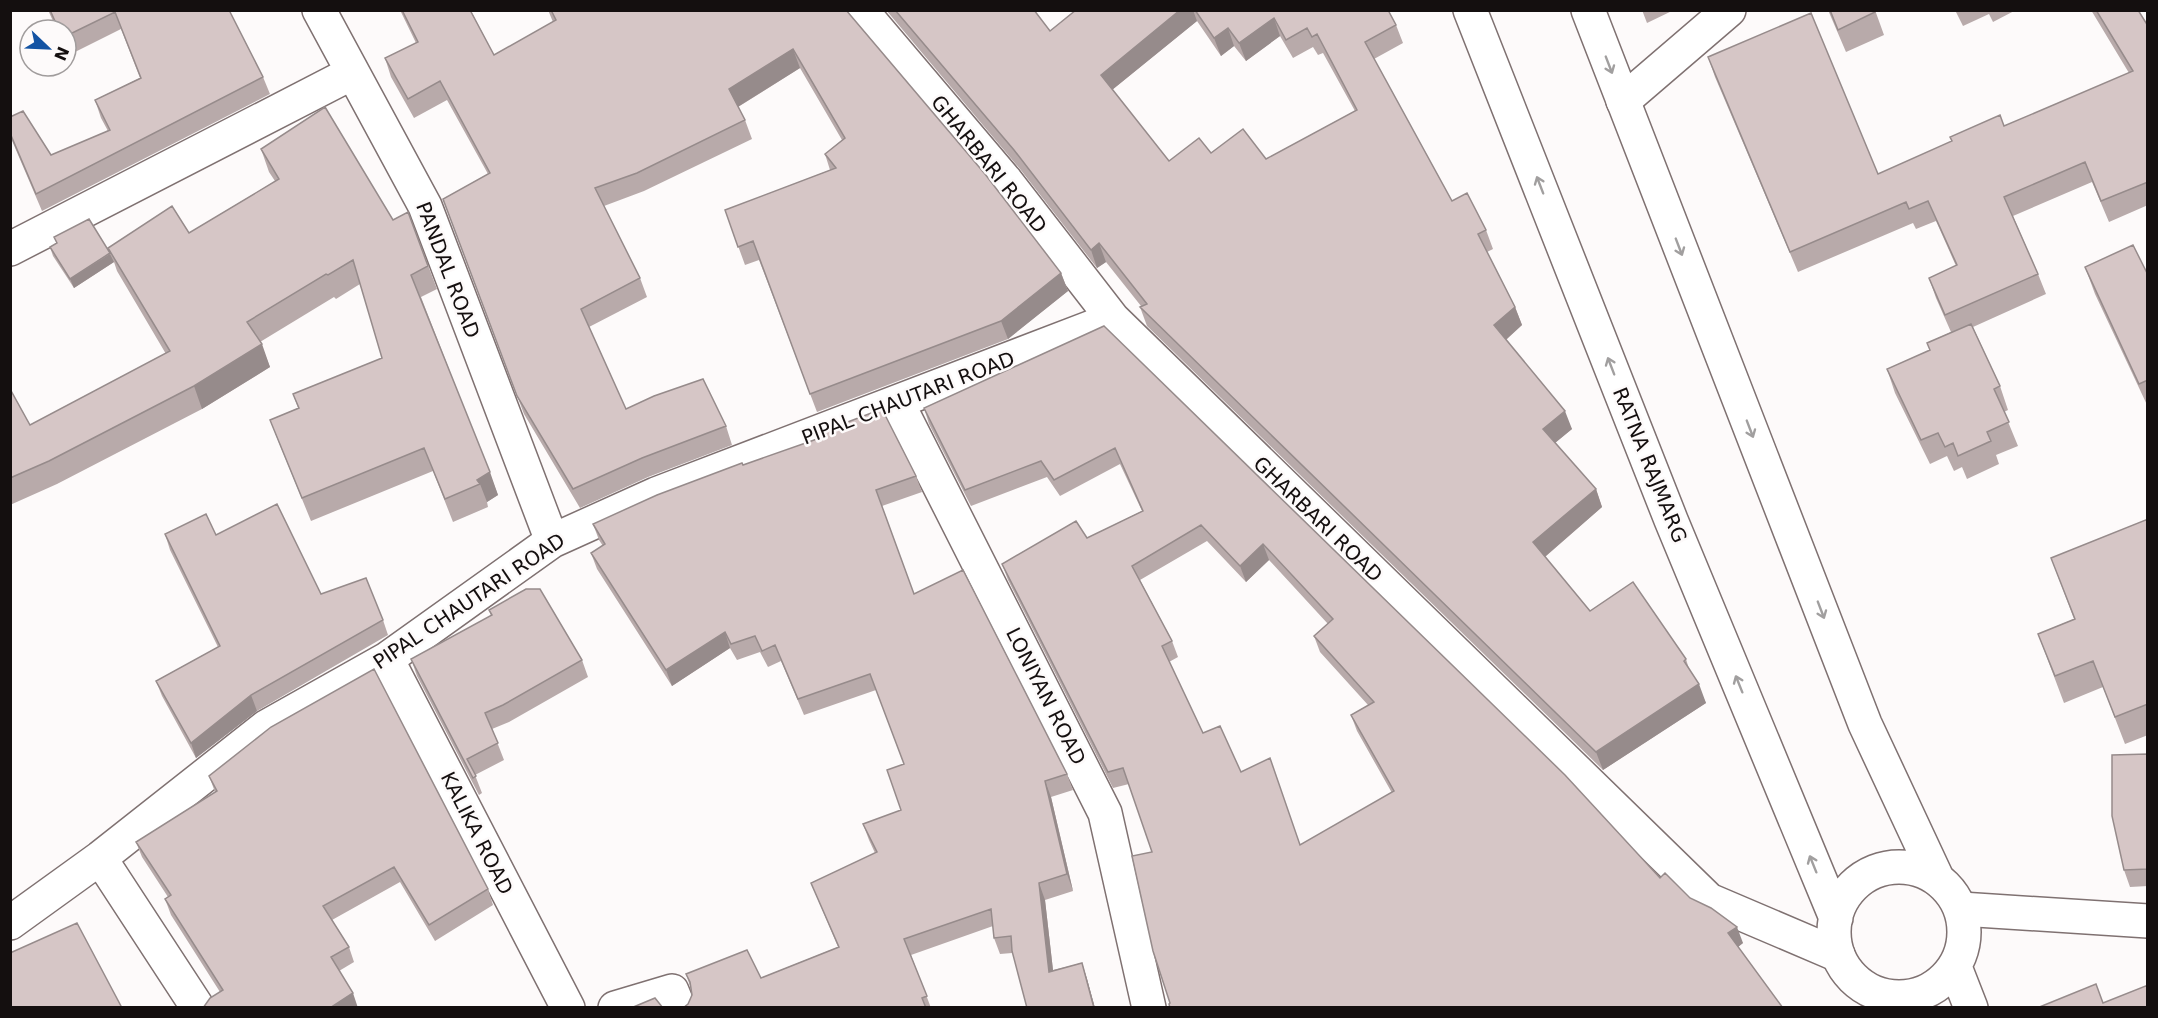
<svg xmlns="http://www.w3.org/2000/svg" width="2158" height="1018" font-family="'DejaVu Sans',sans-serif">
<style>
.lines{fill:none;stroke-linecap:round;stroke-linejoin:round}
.minor-casing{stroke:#7f7171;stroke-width:36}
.primary-casing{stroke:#7f7171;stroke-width:36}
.trunk-casing{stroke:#7f7171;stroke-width:36}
.minor{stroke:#fff;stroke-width:33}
.primary{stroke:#fff;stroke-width:33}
.trunk{stroke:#fff;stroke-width:33}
.wall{fill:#b8aaaa;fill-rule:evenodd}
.shaded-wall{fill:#968b8b}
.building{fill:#d6c6c6;stroke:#968b8b;stroke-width:1.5;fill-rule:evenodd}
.oneway{stroke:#a19f9f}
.labels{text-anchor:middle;stroke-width:5;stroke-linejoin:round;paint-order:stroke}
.street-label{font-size:20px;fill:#140f0f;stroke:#fdfafa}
</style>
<rect width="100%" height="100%" fill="#fdfafa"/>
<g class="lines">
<g class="minor-casing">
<path id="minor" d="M319,10L425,206L552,541
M861,10L1006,181L1113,319L1709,900L1838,955
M1623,101L1729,10
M10,249L352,73
M897,402L1105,813L1149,1008
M387,659L568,1008
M100,858L198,1008
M10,923L100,858L266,727L387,659L552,541L656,494L1113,319
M615,1008L672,991L679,1008"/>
</g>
<g class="primary-casing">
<path id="primary" d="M1961,909L2148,921"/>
</g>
<g class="trunk-casing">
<path id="trunk" d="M1470,10L1671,520L1836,918
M1588,10L1865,724L1937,878
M1834 932a65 65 0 1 1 130 0a65 65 0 1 1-130 0Z
M1955,967L1971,1008"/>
</g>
<use href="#minor" class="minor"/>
<use href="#primary" class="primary"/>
<use href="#trunk" class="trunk"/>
</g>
<path class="wall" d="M48,10H229L263,77L270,94L42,211L10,136V117L51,155L108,131L101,118L95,100L140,78L121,29L69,55L66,48V30H57Z
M400,10H472L471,11L494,55L553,22L548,10H846L1061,273L1068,291L1008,339L817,412L759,260L745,265L725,210L830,170L825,154L842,140L800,68L738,107L745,120L752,139L644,191L604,206L640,278L647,297L589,327L626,409L726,426L732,445L648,477L580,508L524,414L443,199L488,174L447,100L414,118L391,77L385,58L416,43Z
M886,10H1034L1050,31L1076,10H1388L1396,25L1403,43L1374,59L1452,201L1486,230L1493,249L1487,252L1515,307L1522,325L1506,340L1572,429L1555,443L1596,489L1602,507L1545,557L1590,611L1686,659L1689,669L1706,703L1603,770L1147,326L1140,307L1141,306L1106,262L1097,268L1020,169ZM1197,21L1221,56L1234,46L1246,61L1280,36L1293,58L1313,47L1318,55L1323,53L1355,111L1266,159L1211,153L1169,161L1112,90Z
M1642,10H1674L1647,23Z
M1828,10H1875L1884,35L1846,52Z
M1955,10H2016L1993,22L1989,14L1963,26Z
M2091,10H2138L2148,26V205L2109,222L2092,182L2013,216L2038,274L2046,294L1973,327L2000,386L2008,410L2004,412L2018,446L1996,455L1999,464L1967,479L1962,467L1954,471L1947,456L1930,464L1895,393L1887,369L1930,350L1927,343L1951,332L1936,298L1929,278L1956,266L1936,221L1916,229L1913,223L1798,272L1715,77L1708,57L1878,174L2004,126L2129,73Z
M261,149L393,220L408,212L437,289L421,297L498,495L487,502L488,507L453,522L433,471L311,521L279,443L270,420L298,408L293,394L382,358L360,284L336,299L334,297L260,342L270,367L202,409L57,484L10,505V389L30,425L166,354L117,271L114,262L74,288L53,256L50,247L110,253L108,248L189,233L275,181L269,172Z
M2085,267L2148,275V407L2095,294Z
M1104,326L1660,878L1690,898L1743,943L1738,947L1170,1003L1152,852L1129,784L1113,788L1008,580L1002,564L1087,538L1142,511L1120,464L1060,496L1047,477L971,506L929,424L924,408ZM1207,541L1246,582L1269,560L1328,624L1314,636L1320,652L1368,705L1351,715L1357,731L1392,793L1300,845L1241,772L1203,733L1169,662L1178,657L1172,641L1140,580Z
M743,465L916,476L922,492L882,506L914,594L1067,774L1073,790L1051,797L1073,891L1045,900L1053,970L1082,963L1087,979L1095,1008L1012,953L1000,954L994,938L993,926L911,955L931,1008H683L688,1004L692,995L690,986L686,974L761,978L838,947L811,883L875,853L869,840L863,824L901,810L904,764L876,690L804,715L781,661L768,667L760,652L737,660L730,648L672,686L597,569L591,553L603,546L599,540L593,524Z
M2148,519V735L2125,744L2103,687L2064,703L2038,634L2074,619L2051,558Z
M165,534L216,535L321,594L383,620L388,635L257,711L196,758L162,696L156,681L218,647L170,550Z
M489,610L582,660L588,677L509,722L492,729L504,760L475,775L482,793L479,795L417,676L411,659L491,616Z
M2148,754V886L2130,887L2124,870Z
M209,776L488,889L493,905L435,941L400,882L332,920L349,947L354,962L339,971L220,992L171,915L165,899L168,897L142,857L136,842L215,792Z"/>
<path class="shaded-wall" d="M1180,10H1193L1197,21L1107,94L1101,75Z
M1274,18L1280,36L1246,61L1239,43Z
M1228,28L1234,46L1221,56L1214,38Z
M793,49L800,68L736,108L729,89Z
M1099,243L1106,262L1097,268L1091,250Z
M110,254L114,262L74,288L70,279Z
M1061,273L1068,291L1008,339L1001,321Z
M1515,307L1522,325L1501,344L1494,325Z
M262,344L270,367L202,409L194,386Z
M1565,411L1572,429L1550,447L1543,429Z
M490,472L498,495L487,502L480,484L477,480Z
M1596,489L1602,507L1540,561L1533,542Z
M1263,544L1269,560L1246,582L1240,566Z
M725,632L730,648L672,686L666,670Z
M1699,684L1706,703L1603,770L1596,752Z
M251,695L257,711L196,758L191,743Z
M1045,781L1051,797L1073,891L1067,874Z
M1039,883L1045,900L1055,988L1049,972Z
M1737,927L1743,943L1734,950L1728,933Z
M1082,963L1087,979L1095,1008H1094Z
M353,993L358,1008H330Z"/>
<path class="building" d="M50,10H229L263,77L36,194L10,133V117L23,111L51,155L110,130L95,100L141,78L115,12L66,36V30H59Z
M402,10H470L494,55L556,20L551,10H846L985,174L1061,273L1001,321L810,394L753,241L738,247L725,210L836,168L825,154L845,138L793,49L729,89L745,120L637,173L595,188L640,278L581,309L626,409L654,396L703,379L726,426L642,458L573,489L517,396L443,199L490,173L440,81L408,99L385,58L418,42Z
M895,10H1034L1050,31L1076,10H1180L1101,75L1169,161L1199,138L1211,153L1243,129L1266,159L1357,110L1317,34L1312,37L1307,28L1286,40L1274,18L1239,43L1228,28L1214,38L1195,10H1388L1396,25L1365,42L1452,201L1467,193L1486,230L1478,234L1515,307L1494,325L1565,411L1543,429L1596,489L1533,542L1590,611L1633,582L1686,659L1684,661L1699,684L1596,752L1140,307L1147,304L1099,243L1091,250L1014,150Z
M1830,10H1875V12L1838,30Z
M2096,10H2138L2148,26V182L2101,201L2085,162L2004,197L2038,274L1945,315L1929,278L1957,265L1928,201L1909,209L1906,202L1790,252L1708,57L1811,13L1878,174L1952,141L1950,137L2000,115L2004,126L2133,71Z
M325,107L393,220L408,212L428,266L411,275L490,472L477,480L480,484L445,499L424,448L302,498L270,420L299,408L293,394L382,358L353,260L328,275L326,274L247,322L262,344L194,386L49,461L10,478V389L30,425L170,351L108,248L172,206L189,233L279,179L261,149Z
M89,219L110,253L70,279L50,247L57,243L54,237Z
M2133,245L2148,275V380L2139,384L2085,267Z
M1971,324L2000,386L1994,389L2009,422L1987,432L1991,441L1958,456L1953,443L1945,447L1938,433L1921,440L1887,369L1930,350L1927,343Z
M1104,326L1565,775L1660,878L1665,873L1690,898L1711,908L1737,927L1728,933L1783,1008H1170L1169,1004L1170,1003L1153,951L1132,856L1152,852L1123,768L1108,772L1002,564L1076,521L1087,538L1143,511L1115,448L1054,480L1041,461L965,490L924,408ZM1201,525L1240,566L1263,544L1333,619L1314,636L1374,702L1351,715L1394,791L1300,845L1270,758L1241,772L1220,726L1203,733L1162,646L1172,641L1132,566Z
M882,409L916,476L876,490L914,594L963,570L1067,774L1045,781L1067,874L1039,883L1049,972L1082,963L1094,1008H1027L1012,951L1011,936L994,938L991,909L904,939L927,996L922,998L926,1008H683L688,1004L692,995L690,982L686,974L747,950L761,978L839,947L811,883L877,852L863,824L901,810L887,770L904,764L870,674L798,699L775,645L762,651L755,636L731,644L725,632L666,670L591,553L605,544L593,524L657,495L742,463L743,465L817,439L826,435L824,431Z
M277,504L321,594L366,578L383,620L251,695L191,743L156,681L220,646L165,534L206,514L216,535Z
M2148,519V704L2115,717L2093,661L2055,676L2038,634L2075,619L2051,558Z
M526,589H540L582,660L503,705L485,713L498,743L467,759L476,776L473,778L411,659L492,615L489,610Z
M374,669L488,889L429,925L394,867L323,906L349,947L331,957L353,993L330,1008H203L210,998L223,990L165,899L171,895L136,842L217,791L209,776L271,727Z
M2148,754V869L2124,870L2112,816V755Z
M77,923L122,1008H10V953Z
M2096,984L2103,1003L2148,985V1008H2037Z
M655,998L663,1008H631Z"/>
<defs><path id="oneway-shaft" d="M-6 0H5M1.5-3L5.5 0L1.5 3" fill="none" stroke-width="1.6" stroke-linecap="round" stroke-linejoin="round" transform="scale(1.5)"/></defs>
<g class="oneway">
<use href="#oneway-shaft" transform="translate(1609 65) rotate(69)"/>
<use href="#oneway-shaft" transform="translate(1540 185) rotate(-111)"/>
<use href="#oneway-shaft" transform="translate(1679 247) rotate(69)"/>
<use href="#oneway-shaft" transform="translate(1611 366) rotate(-111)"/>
<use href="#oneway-shaft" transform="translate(1750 429) rotate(69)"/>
<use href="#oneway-shaft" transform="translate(1821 610) rotate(69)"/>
<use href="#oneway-shaft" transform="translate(1739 684) rotate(-112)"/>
<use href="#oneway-shaft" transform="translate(1813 864) rotate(-112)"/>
</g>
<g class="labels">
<g class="street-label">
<text transform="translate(989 164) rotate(51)" y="7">GHARBARI ROAD</text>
<text transform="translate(448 270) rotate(69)" y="7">PANDAL ROAD</text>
<text transform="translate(908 398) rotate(-21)" y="7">PIPAL CHAUTARI ROAD</text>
<text transform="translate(1650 465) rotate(68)" y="7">RATNA RAJMARG</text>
<text transform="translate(1318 519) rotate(44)" y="7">GHARBARI ROAD</text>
<text transform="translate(469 601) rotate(-34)" y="7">PIPAL CHAUTARI ROAD</text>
<text transform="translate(1046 696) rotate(63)" y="7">LONIYAN ROAD</text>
<text transform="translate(477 833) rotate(63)" y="7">KALIKA ROAD</text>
</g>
</g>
<rect width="2158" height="1018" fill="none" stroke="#140f0f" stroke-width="24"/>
<g transform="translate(48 48) rotate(113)"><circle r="28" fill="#fdfafa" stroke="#a09c9c" stroke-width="1.5"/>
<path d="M0-4.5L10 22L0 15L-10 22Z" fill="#1353a3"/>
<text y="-9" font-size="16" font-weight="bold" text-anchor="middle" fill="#140f0f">N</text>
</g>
</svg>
